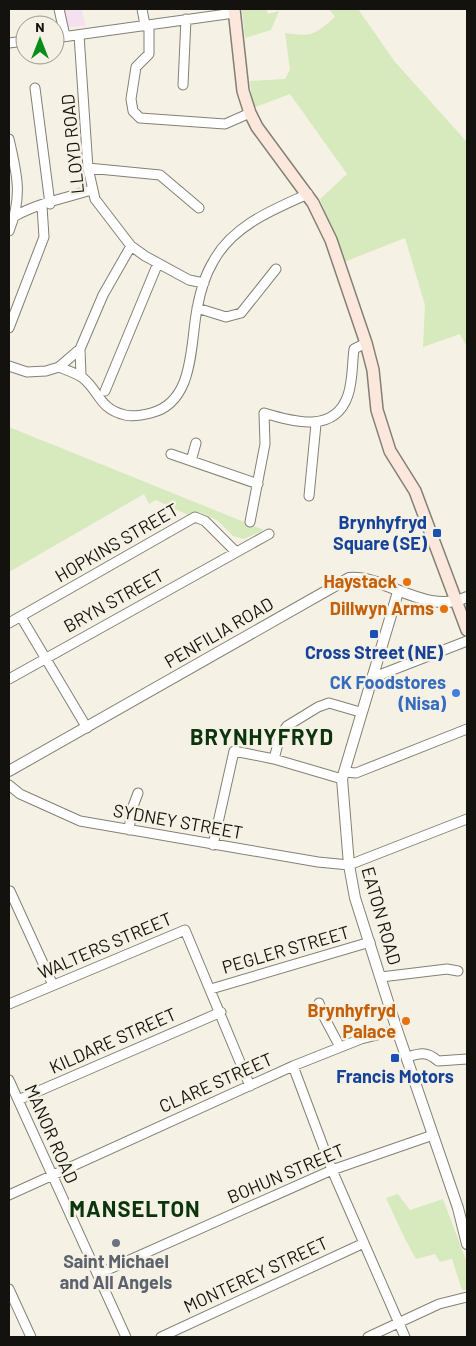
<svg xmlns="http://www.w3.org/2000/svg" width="476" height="1346" font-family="Barlow,sans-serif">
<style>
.education{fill:#f5e0f0}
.green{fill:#d6eabd}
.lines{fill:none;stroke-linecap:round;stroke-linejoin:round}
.minor-casing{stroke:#838075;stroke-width:11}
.tertiary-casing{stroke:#838075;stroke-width:12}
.secondary-casing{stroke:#838075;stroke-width:14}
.minor{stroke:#fff;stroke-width:9}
.tertiary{stroke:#fff;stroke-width:10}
.secondary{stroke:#fbe7dc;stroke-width:11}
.transit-dot{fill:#1a4fb4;stroke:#f5f1e5;stroke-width:2}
.food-dot{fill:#e8710a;stroke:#f5f1e5;stroke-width:2}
.shop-dot{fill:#3f7fe0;stroke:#f5f1e5;stroke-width:2}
.worship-dot{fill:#6b7280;stroke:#f5f1e5;stroke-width:2}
.labels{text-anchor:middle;stroke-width:5;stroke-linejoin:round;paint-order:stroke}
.street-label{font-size:18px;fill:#13120e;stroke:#f5f1e5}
.transit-label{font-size:18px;font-weight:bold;fill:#164399;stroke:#f5f1e5}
.food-label{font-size:18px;font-weight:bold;fill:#c56008;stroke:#f5f1e5;text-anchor:end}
.shop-label{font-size:18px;font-weight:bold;fill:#366cbe;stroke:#f5f1e5;text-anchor:end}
.worship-label{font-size:18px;font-weight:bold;fill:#5b616d;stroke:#f5f1e5}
.district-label{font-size:22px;font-weight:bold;letter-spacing:1px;fill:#0c350d;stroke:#f5f1e5}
</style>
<rect width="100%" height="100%" fill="#f5f1e5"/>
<path class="education" d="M62,9H81L86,26L67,27Z"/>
<path class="green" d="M242,9H266L268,14L279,11L271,30L245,38Z
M329,9H358L395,62L467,142V347L460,334L423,347L425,305L405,238L344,262L320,199L347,174L290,94L253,108L250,81L285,79L290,70L285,33C313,37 314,35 335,17Z
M9,427L264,530L244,539L233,536L218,521L200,512L188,515L156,500L149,504L144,494L9,572Z
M398,1194L410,1210L443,1199L467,1263V1290H462L452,1259L440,1262L435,1254L416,1259L404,1237L386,1198Z"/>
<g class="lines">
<g class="minor-casing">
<path id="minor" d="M59,9L65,36
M142,9L145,25
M149,25V54L136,67L131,99L133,111L140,118L225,124L250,113
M79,35L88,168L95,199L131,246L145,256L189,280L204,283
M55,38L234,13
M9,43L25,41
M183,85L186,19
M35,88L50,204
M9,139C17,174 23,196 9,231
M88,168L160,175L199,208
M15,216C38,203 66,198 91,190
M197,308L226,317L241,313L276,269
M9,328L44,237L42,206
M80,349L81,376
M9,366L27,372L46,371L59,367L80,349L103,295L131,246
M59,367C66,370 76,373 83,378C100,392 99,409 125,415C133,417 143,415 151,413C195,402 190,344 197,309C200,293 205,275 213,262C232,226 272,210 308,194
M105,391L158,263
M171,454L258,484
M191,461L196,443
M309,496L316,424
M250,522L265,444L264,413C294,422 335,434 348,395C353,380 352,364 354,349L366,343
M21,617L87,728
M9,623L195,517L205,521L235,551
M373,675L382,674L467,641
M9,679L269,534
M274,759L280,736L287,726L318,707L329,703L360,712
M344,772L356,773L467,729
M9,785L20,794L80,821L318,862L349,865L467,819
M129,830L132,809L138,793
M213,845L234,751L274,759L342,779
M10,891L53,985
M381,977L447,969L458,971
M211,989L370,942
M319,1003L324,1017L340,1047
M9,1004L185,930L250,1086
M407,1057C420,1053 427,1051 438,1061L467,1059
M293,1066L332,1170L405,1337
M9,1080L126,1337
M18,1100L221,1012
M9,1195L293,1066L361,1039L397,1030
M98,1274L332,1170L433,1135
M9,1289L31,1337
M161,1337L364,1243
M368,1337L439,1304L467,1297"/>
</g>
<g class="tertiary-casing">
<path id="tertiary" d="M398,592L342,779L349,865L355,898L397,1030L458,1208L467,1244
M9,771L349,578C386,575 426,616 467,597"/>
</g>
<g class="secondary-casing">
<path id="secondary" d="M234,9L243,91L250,113L257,127L313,203L331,240L366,343L373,370L377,410L390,451L415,491L467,630"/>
</g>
<use href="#minor" class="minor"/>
<use href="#tertiary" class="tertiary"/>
<use href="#secondary" class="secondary"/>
</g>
<g class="transit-dot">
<rect x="432" y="528" width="10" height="10" rx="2.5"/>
<rect x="369" y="629" width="10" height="10" rx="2.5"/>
<rect x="390" y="1053" width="10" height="10" rx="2.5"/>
</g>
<g class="food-dot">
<circle cx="407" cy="582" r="5"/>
<circle cx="444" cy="609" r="5"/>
<circle cx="406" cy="1021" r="5"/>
</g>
<circle class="shop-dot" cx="456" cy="693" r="5"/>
<circle class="worship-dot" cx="116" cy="1243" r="5"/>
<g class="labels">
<g class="street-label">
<text transform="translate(73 144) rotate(-96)" y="6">LLOYD ROAD</text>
<text transform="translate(117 543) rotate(-30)" y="6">HOPKINS STREET</text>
<text transform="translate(114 601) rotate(-29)" y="6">BRYN STREET</text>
<text transform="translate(219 633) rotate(-30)" y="6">PENFILIA ROAD</text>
<text transform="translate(178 822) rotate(10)" y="6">SYDNEY STREET</text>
<text transform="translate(381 916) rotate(74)" y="6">EATON ROAD</text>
<text transform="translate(105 946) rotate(-23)" y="6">WALTERS STREET</text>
<text transform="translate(286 950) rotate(-16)" y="6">PEGLER STREET</text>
<text transform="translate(113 1041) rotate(-24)" y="6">KILDARE STREET</text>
<text transform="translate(216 1083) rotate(-24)" y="6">CLARE STREET</text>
<text transform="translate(51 1134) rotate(66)" y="6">MANOR ROAD</text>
<text transform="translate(286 1174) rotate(-23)" y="6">BOHUN STREET</text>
<text transform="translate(256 1275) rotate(-25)" y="6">MONTEREY STREET</text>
</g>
<g class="transit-label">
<text x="427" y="529" text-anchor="end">Brynhyfryd<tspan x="427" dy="21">Square (SE)</tspan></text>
<text x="374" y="659">Cross Street (NE)</text>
<text x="395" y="1083">Francis Motors</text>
</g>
<g class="food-label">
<text x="397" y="588">Haystack</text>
<text x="434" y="615">Dillwyn Arms</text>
<text x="396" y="1017">Brynhyfryd<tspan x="396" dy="21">Palace</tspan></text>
</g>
<g class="shop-label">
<text x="446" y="689">CK Foodstores<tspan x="446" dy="21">(Nisa)</tspan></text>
</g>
<g class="worship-label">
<text x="116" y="1268">Saint Michael<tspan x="116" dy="21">and All Angels</tspan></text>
</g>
<g class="district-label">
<text x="262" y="745">BRYNHYFRYD</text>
<text x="135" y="1217">MANSELTON</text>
</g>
</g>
<rect width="476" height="1346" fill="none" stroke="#13120e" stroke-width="20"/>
<g transform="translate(40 40)"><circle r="24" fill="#f5f1e5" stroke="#9b988f"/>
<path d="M0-4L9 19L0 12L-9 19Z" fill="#058c19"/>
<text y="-8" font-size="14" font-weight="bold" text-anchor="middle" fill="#13120e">N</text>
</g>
</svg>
